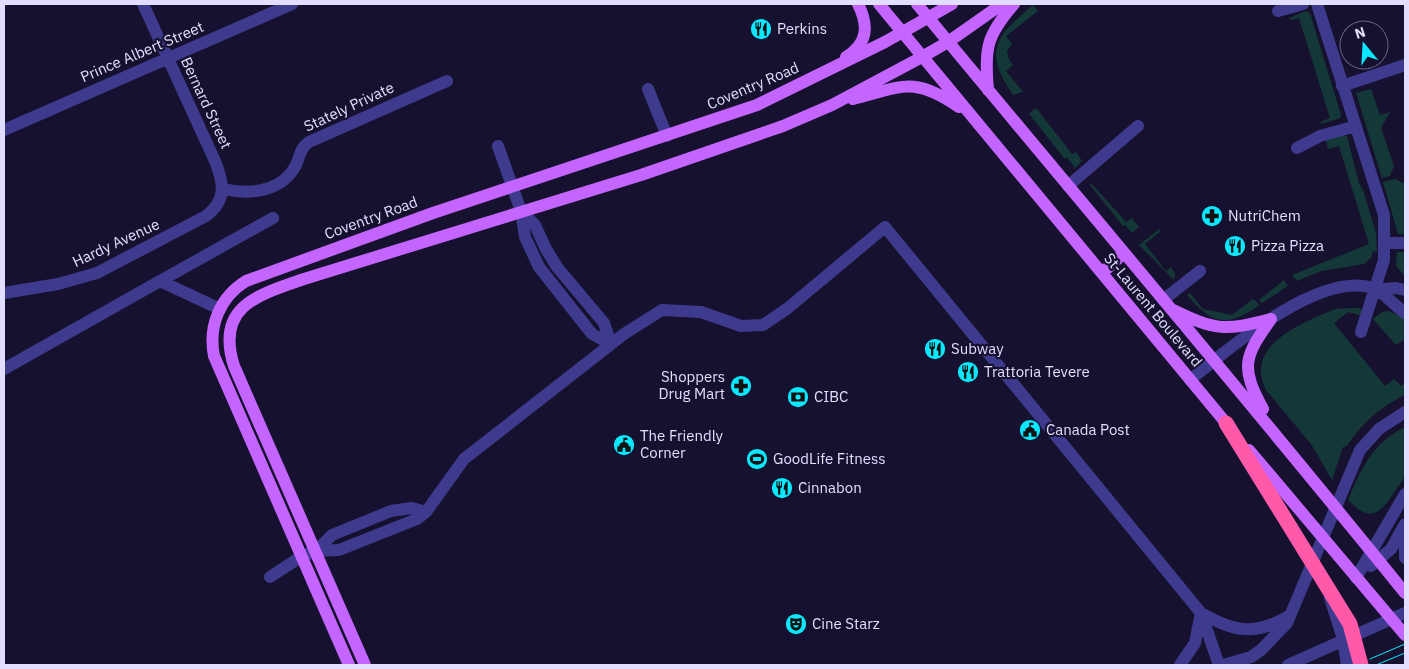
<svg xmlns="http://www.w3.org/2000/svg" width="1409" height="669" font-family="'IBM Plex Sans',sans-serif">
<style>
.green{fill:#143837}
.lines{fill:none;stroke-linecap:round;stroke-linejoin:round}
.minor{stroke:#3e3b8e;stroke-width:12}
.major{stroke:#c465ff;stroke-width:12}
.highway{stroke:#ff59aa;stroke-width:15}
.tram{stroke:#0ae8ff;stroke-width:1}
.labels{text-anchor:middle;stroke-width:4.5;stroke-linejoin:round;paint-order:stroke}
.poi-label{font-size:15px;fill:#e2deff;stroke:#16112e;text-anchor:start}
.street-label{font-size:15px;fill:#e2deff;stroke:#16112e}
</style>
<rect width="100%" height="100%" fill="#16112e"/>
<path class="green" d="M1033,5L1038,11L1006,36L1012,44L1007,51L1009,60L1013,65L1006,71L1023,92L1013,95C983,51 995,37 1033,5Z
M1306,11L1310,13L1341,115L1340,118L1322,124L1320,122L1330,118L1299,18L1291,20L1289,18Z
M1371,89L1380,115L1390,112L1381,128L1394,166L1390,176L1382,178L1356,93Z
M1034,109H1037L1072,154L1076,152L1082,161L1075,168L1067,157L1065,159L1029,114Z
M1341,135L1347,136L1359,183L1363,190L1376,233L1377,252L1373,251L1371,258L1364,264L1321,271L1297,281L1292,275L1369,244L1339,146L1328,149L1326,140Z
M1395,179L1405,184V234H1398L1383,182Z
M1091,183L1126,222L1132,218L1139,227L1132,233L1125,225L1123,226L1090,185Z
M1159,229L1161,231L1145,244L1166,271L1171,267L1175,274L1174,280L1139,245Z
M1397,252H1405V276L1396,266Z
M1284,280L1288,286L1262,303L1259,300Z
M1190,293L1203,309L1232,315L1253,299L1260,305C1226,328 1213,325 1187,295Z
M1359,308L1363,311L1362,316L1348,312L1334,323L1385,386L1394,379L1401,386L1405,383V395C1377,409 1364,422 1346,447H1343L1332,480L1311,444L1266,390C1247,353 1285,331 1314,318C1321,315 1329,311 1336,309C1343,308 1352,308 1359,308Z
M1388,311L1405,318V339L1396,345L1373,319L1382,312Z
M1405,427C1405,441 1409,461 1405,474C1403,481 1397,488 1393,494C1378,517 1368,521 1348,500C1361,469 1373,442 1405,427Z"/>
<g class="lines">
<path class="minor" d="M1317,4L1384,215V260L1361,332
M1278,11L1303,4
M1342,86L1405,65
M648,89L667,136
M4,130L292,4
M498,146L521,211L525,237L539,267L592,334L611,344
M1297,148L1320,136L1356,126
M1068,186L1138,126
M224,189C250,195 282,192 296,165C300,156 300,148 309,142L447,81
M521,211L535,225L546,249L557,267L604,323L611,344
M1386,243H1405
M160,281L273,218
M1375,290L1396,288L1405,290
M4,293L58,284L97,273L206,216C227,200 224,184 215,161L143,4
M1163,300L1200,271
M4,369L160,281L220,309
M1190,380C1228,349 1322,268 1375,289C1385,294 1395,306 1405,313
M1405,532V558
M316,551L332,535L391,511L412,508L426,512
M1371,566L1391,549L1405,524
M270,577L302,556L316,551L339,550L417,519L426,512L464,459L624,334L662,310L701,312L741,326L763,325L788,308L885,227L1201,613L1219,665
M1356,578L1405,494
M1330,598L1343,639L1347,665
M1180,665L1195,643L1201,613C1234,632 1255,636 1289,616
M1223,665L1251,657L1261,650L1287,623L1360,450L1379,429L1405,412
M1288,665L1405,613"/>
<path class="major" d="M879,4L1231,429
M917,4C1079,200 1245,395 1405,593
M846,57C868,43 869,26 858,4
M988,90C984,48 987,35 1014,4
M853,99C903,86 914,76 959,107
M1102,273L1124,253
M1173,310C1216,331 1225,331 1271,319
M1263,409C1240,367 1244,357 1271,319
M1249,450L1405,635
M349,665L214,356C208,326 220,297 246,281L433,213L757,105L885,42L952,4
M365,665L234,366C215,306 258,295 304,279L641,175L783,126L832,105L922,57L948,42L1002,4"/>
<path class="highway" d="M1226,423L1350,624L1361,665"/>
<path class="tram" d="M1370,659L1405,644
M1376,665L1405,653"/>
</g>
<defs>
<g id="restaurant-disc" transform="scale(1.125)"><circle r="9.5" fill="#0ae8ff" stroke="#16112e"/><path d="M-5-6h1v4h1v-4h1v4h1v-4h1v5L-1.5 .5V6h-2V.5L-5-1ZM5-6V6H3V1.5H1.5Q1.5-4 5-6Z" fill="#111"/></g>
<g id="pharmacy-disc" transform="scale(1.125)"><circle r="9.5" fill="#0ae8ff" stroke="#16112e"/><path d="M-2-6h4v4h4v4h-4v4h-4v-4h-4v-4h4Z" fill="#111"/></g>
<g id="bank-disc" transform="scale(1.125)"><circle r="9.5" fill="#0ae8ff" stroke="#16112e"/><path d="M-6-4H6V4H-6ZM0-2.3a2.3 2.3 0 1 0 0 4.6a2.3 2.3 0 1 0 0-4.6Z" fill="#111"/></g>
<g id="civic-disc" transform="scale(1.125)"><circle r="9.5" fill="#0ae8ff" stroke="#16112e"/><path d="M-.6-6.5H3V-4.5H.6V-3L4-1V1h2V6H-6V1h2V-1L-.6-3ZM-1.2 2.5V6h2.4V2.5Z" fill="#111"/></g>
<g id="stadium-disc" transform="scale(1.125)"><circle r="9.5" fill="#0ae8ff" stroke="#16112e"/><path d="M0-5a6.5 5 0 1 0 0 10a6.5 5 0 1 0 0-10ZM-3.5-1.8h7v3.6h-7Z" fill="#111"/></g>
<g id="theatre-disc" transform="scale(1.125)"><circle r="9.5" fill="#0ae8ff" stroke="#16112e"/><path d="M-5-5.5Q0-4 5-5.5V0Q5 5 0 6Q-5 5-5 0ZM-3.3-2.5H-1v1.5H-3.3ZM1-2.5H3.3v1.5H1ZM-2.8 1Q0 5.5 2.8 1Z" fill="#111"/></g>
</defs>
<g fill-rule="evenodd">
<use href="#restaurant-disc" x="761" y="29"/>
<use href="#pharmacy-disc" x="1212" y="216"/>
<use href="#restaurant-disc" x="1235" y="246"/>
<use href="#restaurant-disc" x="935" y="349"/>
<use href="#restaurant-disc" x="968" y="372"/>
<use href="#pharmacy-disc" x="741" y="386"/>
<use href="#bank-disc" x="798" y="397"/>
<use href="#civic-disc" x="1030" y="430"/>
<use href="#civic-disc" x="624" y="445"/>
<use href="#stadium-disc" x="757" y="459"/>
<use href="#restaurant-disc" x="782" y="488"/>
<use href="#theatre-disc" x="796" y="624"/>
</g>
<g class="labels">
<g class="poi-label">
<text x="777" y="34">Perkins</text>
<text x="1228" y="221">NutriChem</text>
<text x="1251" y="251">Pizza Pizza</text>
<text x="951" y="354">Subway</text>
<text x="984" y="377">Trattoria Tevere</text>
<text x="725" y="382" text-anchor="end">Shoppers<tspan x="725" dy="17">Drug Mart</tspan></text>
<text x="814" y="402">CIBC</text>
<text x="1046" y="435">Canada Post</text>
<text x="640" y="441">The Friendly<tspan x="640" dy="17">Corner</tspan></text>
<text x="773" y="464">GoodLife Fitness</text>
<text x="798" y="493">Cinnabon</text>
<text x="812" y="629">Cine Starz</text>
</g>
<g class="street-label">
<text transform="translate(142 52) rotate(-23)" y="5">Prince Albert Street</text>
<text transform="translate(753 86) rotate(-23)" y="5">Coventry Road</text>
<text transform="translate(206 103) rotate(65)" y="5">Bernard Street</text>
<text transform="translate(349 107) rotate(-25)" y="5">Stately Private</text>
<text transform="translate(371 218) rotate(-20)" y="5">Coventry Road</text>
<text transform="translate(116 243) rotate(-25)" y="5">Hardy Avenue</text>
<text transform="translate(1153 310) rotate(50)" y="5">St-Laurent Boulevard</text>
</g>
</g>
<rect width="1409" height="669" fill="none" stroke="#e2deff" stroke-width="10"/>
<g transform="translate(1364 45) rotate(342)"><circle r="24" fill="#16112e" stroke="#686382"/>
<path d="M0-4L9 19L0 12L-9 19Z" fill="#0ae8ff"/>
<text y="-8" font-size="14" font-weight="bold" text-anchor="middle" fill="#e2deff">N</text>
</g>
</svg>
